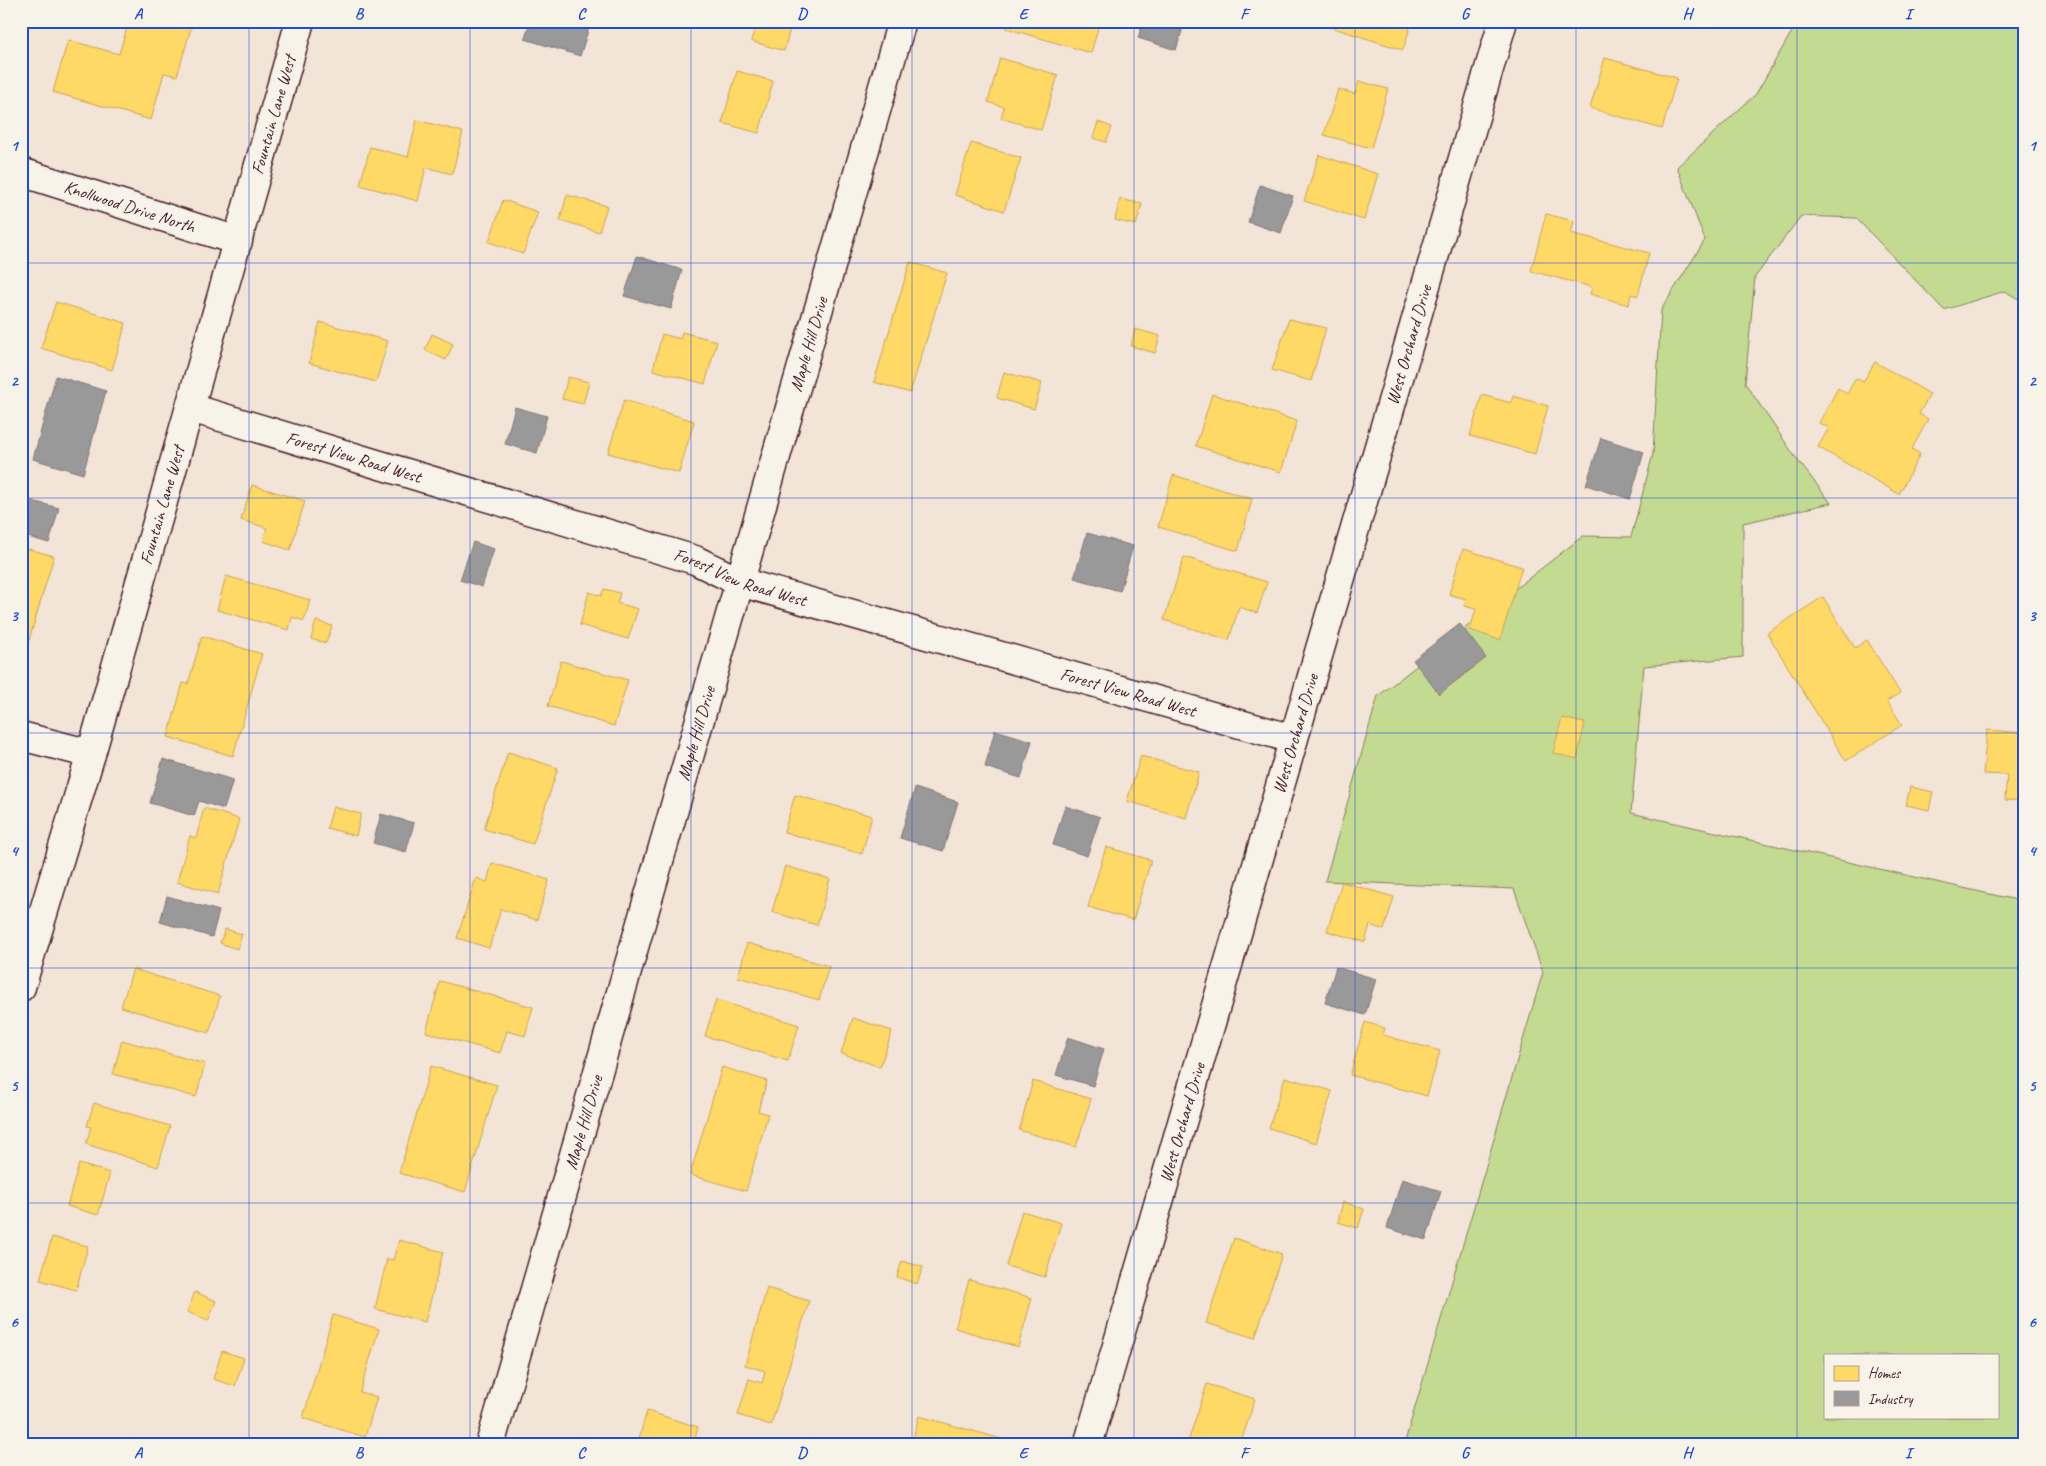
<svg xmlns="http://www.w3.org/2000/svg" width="2046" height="1466" font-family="Caveat,sans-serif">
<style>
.green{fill:#c3db91;stroke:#867d5e;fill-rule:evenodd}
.homes{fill:#ffd966;stroke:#c9a154}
.industry{fill:#999;stroke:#817478}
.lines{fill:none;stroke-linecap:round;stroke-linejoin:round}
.minor-casing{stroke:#4a1f2b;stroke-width:31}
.minor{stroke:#f7f3e8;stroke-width:28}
.grid{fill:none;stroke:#1d4ed8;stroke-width:1;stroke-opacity:0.55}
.labels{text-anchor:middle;stroke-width:5;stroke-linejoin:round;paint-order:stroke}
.street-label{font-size:18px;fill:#4a1f2b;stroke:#f7f3e8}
.neatline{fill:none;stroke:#1d4ed8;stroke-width:2}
.grid-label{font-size:16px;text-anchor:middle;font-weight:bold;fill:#1d4ed8}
</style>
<rect width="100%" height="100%" fill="#f2e4d6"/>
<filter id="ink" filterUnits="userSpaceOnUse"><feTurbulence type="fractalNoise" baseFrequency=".02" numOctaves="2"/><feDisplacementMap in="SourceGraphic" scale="10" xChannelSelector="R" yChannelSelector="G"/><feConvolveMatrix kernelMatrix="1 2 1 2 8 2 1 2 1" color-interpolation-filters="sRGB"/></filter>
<g filter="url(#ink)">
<path class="green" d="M1798,21H2025V303L2005,291L1944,310L1856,218L1801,216L1755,277L1745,383L1796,458L1831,503L1743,523V657L1644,666L1631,813L2025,902V1445H1404L1543,972L1514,889L1325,881L1378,696L1583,536L1631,537L1653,454L1661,310L1705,240L1677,167L1756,94ZM1825,1355H1997V1417H1825Z"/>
<path class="homes" d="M129,21H193L177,76L164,73L151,120L53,92L68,40L119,54Z
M757,21H792L784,51L751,41Z
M1008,21H1100L1091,53L1006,28Z
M1325,21H1412L1403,50L1324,25Z
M1637,21H1662L1660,27Z
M1680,21H1708L1706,28Z
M1000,58L1058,75L1041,130L1001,118L1004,107L988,102Z
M1605,58L1677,78L1662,129L1590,108Z
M737,71L773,81L759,133L722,123Z
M1359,81L1388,89L1371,148L1324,135L1338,89L1355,94Z
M417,120L463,132L452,174L426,167L418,201L360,185L370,147L408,157Z
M1098,122L1112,127L1106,142L1093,138Z
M971,143L1021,158L1004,211L955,195Z
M1319,155L1378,174L1364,220L1304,201Z
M567,195L607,206L599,232L560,220Z
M1120,199L1142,204L1136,225L1115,220Z
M503,200L538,212L523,254L489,242Z
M1546,214L1574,221L1571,233L1649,253L1638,296L1631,294L1629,305L1590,294L1592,287L1531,271Z
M910,262L947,273L910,393L874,382Z
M56,302L126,323L112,370L41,348Z
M1289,319L1326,328L1311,381L1272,370Z
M320,322L388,341L376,382L309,363Z
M1135,329L1160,336L1155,353L1131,346Z
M682,332L717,341L705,384L653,370L662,334L680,339Z
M432,334L453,344L446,360L425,350Z
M1875,362L1930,394L1919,414L1928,419L1912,449L1920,454L1899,494L1818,447L1829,428L1819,423L1838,388L1847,394L1856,378L1863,382Z
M1004,372L1042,383L1034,409L997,398Z
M568,377L589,382L583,404L562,399Z
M1212,394L1297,421L1281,472L1196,446Z
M1482,395L1511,403L1513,396L1548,406L1535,454L1470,436Z
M624,400L694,421L679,473L608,453Z
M1173,475L1252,499L1238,551L1158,527Z
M252,485L305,501L290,550L263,541L267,528L241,520Z
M21,547L54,556L27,647L21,645Z
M1463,549L1522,567L1500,640L1470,630L1476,609L1464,606L1466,599L1449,594Z
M1184,557L1267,582L1257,613L1239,607L1229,640L1164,620Z
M226,576L310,600L304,621L292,617L289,630L217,610Z
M604,589L620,593L617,603L638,609L628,639L580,625L589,592L601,596Z
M1823,597L1855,648L1867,640L1900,693L1887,701L1902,725L1846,761L1767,633Z
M316,621L332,626L326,643L311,639Z
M202,636L262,654L233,756L168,737L183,683L188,684Z
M561,661L628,680L614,726L548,706Z
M1562,718L1585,723L1577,759L1553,753Z
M1987,730L2025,733V801L2005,800L2007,775L1983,774Z
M508,752L558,768L533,844L484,829Z
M1141,756L1199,772L1186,818L1127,801Z
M1910,787L1933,792L1929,810L1906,805Z
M795,795L872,816L862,854L784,832Z
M333,807L361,814L356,836L327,828Z
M204,808L239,819L218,894L177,882L190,836L196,838Z
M1106,847L1151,860L1133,920L1088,907Z
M492,863L549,880L537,920L501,909L489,948L457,938L476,878L487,882Z
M785,866L830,879L817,925L772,912Z
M1342,882L1394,897L1384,930L1370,925L1365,942L1327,931Z
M225,929L242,934L237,949L220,943Z
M747,943L829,966L819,1000L738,977Z
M133,969L220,996L209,1033L121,1007Z
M440,981L533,1007L525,1036L507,1031L500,1053L426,1032Z
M716,1000L799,1025L788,1061L705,1036Z
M853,1018L892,1031L880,1067L841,1053Z
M1365,1022L1385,1028L1383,1035L1440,1051L1427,1096L1350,1075Z
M122,1040L205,1064L196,1097L113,1074Z
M431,1066L497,1085L465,1192L399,1173Z
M722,1067L767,1081L758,1111L768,1114L746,1191L690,1175Z
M1285,1077L1332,1091L1316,1143L1269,1128Z
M1033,1081L1091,1099L1076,1147L1019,1130Z
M94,1103L170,1126L158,1167L86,1144L91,1127L87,1126Z
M79,1164L110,1173L98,1215L67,1206Z
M1343,1202L1364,1209L1358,1228L1338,1222Z
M1022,1211L1061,1223L1045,1277L1006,1266Z
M52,1237L88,1246L76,1290L40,1280Z
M1234,1238L1282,1254L1255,1338L1206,1323Z
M399,1240L443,1252L425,1322L375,1309L387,1259L393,1260Z
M902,1261L923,1267L917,1284L897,1277Z
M969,1280L1032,1298L1018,1347L955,1328Z
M767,1288L809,1301L771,1425L738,1415L749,1379L762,1383L765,1371L745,1365Z
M195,1292L216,1301L208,1321L187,1312Z
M333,1315L379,1329L360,1392L377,1397L365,1437L303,1418Z
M222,1351L244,1358L235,1386L213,1379Z
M1207,1384L1255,1399L1240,1445H1187Z
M647,1411L698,1427L693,1445H637Z
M919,1416L1020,1444V1445H911Z"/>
<path class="industry" d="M530,21H591L580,56L525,39Z
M1143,21H1185L1176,50L1138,38Z
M1260,185L1293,196L1281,233L1248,222Z
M637,256L682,270L671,309L624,296Z
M56,376L106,391L83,474L33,459Z
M515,407L547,416L537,453L505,444Z
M1601,438L1644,452L1630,499L1586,485Z
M21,498L59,508L49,543L21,535Z
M1087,533L1133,546L1120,591L1074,578Z
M473,542L494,549L482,587L460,580Z
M1460,624L1486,658L1439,694L1413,660Z
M995,730L1032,741L1021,778L985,767Z
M163,759L233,780L224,809L199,801L194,816L150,803Z
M915,788L958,802L943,851L900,838Z
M1065,806L1100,817L1087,856L1053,845Z
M381,814L414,823L406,852L373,843Z
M167,896L219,911L212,937L160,922Z
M1336,967L1376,979L1365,1015L1325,1003Z
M1068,1037L1104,1049L1093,1086L1056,1075Z
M1402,1179L1441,1191L1426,1240L1387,1228Z"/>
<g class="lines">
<g class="minor-casing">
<g id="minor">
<path id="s1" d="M21,172L238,241"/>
<path id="s2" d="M191,408L695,560L740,582L1293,739"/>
<path d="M21,736L91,754"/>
<path id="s3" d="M21,987L91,754L300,21"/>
<path id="s4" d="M490,1445L902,21"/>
<path id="s5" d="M1088,1445L1503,21"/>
</g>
</g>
<use href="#minor" class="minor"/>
</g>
</g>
<path class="grid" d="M249,21V1445M470,21V1445M691,21V1445M912,21V1445M1134,21V1445M1355,21V1445M1576,21V1445M1797,21V1445M21,263H2025M21,498H2025M21,733H2025M21,968H2025M21,1203H2025"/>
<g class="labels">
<g class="street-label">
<text dy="6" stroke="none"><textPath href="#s3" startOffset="908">Fountain Lane West</textPath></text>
<text dy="6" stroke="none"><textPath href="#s1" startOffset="114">Knollwood Drive North</textPath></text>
<text dy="6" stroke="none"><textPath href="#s4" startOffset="1146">Maple Hill Drive</textPath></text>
<text dy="6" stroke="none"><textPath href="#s5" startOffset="1146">West Orchard Drive</textPath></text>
<text dy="6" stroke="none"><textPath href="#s2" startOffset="170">Forest View Road West</textPath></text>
<text dy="6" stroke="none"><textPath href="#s3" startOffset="502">Fountain Lane West</textPath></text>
<text dy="6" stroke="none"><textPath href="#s2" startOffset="575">Forest View Road West</textPath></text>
<text dy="6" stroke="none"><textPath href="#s2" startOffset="980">Forest View Road West</textPath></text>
<text dy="6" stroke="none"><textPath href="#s4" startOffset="741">Maple Hill Drive</textPath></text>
<text dy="6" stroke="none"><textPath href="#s5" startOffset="741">West Orchard Drive</textPath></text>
<text dy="6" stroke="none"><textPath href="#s4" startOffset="336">Maple Hill Drive</textPath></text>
<text dy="6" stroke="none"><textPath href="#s5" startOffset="336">West Orchard Drive</textPath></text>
</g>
</g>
<rect width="2046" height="1466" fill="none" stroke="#f7f3e8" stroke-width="55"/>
<rect x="1824" y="1354" width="175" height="65" fill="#f7f3e8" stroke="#b29e9c"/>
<rect x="1834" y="1366" width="25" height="15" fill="#ffd966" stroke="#b29e9c"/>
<text x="1868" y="1378" font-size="15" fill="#4a1f2b">Homes</text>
<rect x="1834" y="1391" width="25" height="15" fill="#999999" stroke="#b29e9c"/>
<text x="1868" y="1404" font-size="15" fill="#4a1f2b">Industry</text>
<rect x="28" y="28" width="1990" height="1410" class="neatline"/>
<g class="grid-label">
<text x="138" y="19">A</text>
<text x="359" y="19">B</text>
<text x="581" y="19">C</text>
<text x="802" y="19">D</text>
<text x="1023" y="19">E</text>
<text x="1244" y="19">F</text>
<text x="1465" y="19">G</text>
<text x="1687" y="19">H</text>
<text x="1908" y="19">I</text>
<text x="14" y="151">1</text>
<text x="2032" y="151">1</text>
<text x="14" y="386">2</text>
<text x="2032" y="386">2</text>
<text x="14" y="621">3</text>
<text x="2032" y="621">3</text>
<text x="14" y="856">4</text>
<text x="2032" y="856">4</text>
<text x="14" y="1091">5</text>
<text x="2032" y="1091">5</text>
<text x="14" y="1327">6</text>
<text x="2032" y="1327">6</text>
<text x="138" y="1458">A</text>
<text x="359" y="1458">B</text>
<text x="581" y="1458">C</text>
<text x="802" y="1458">D</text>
<text x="1023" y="1458">E</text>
<text x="1244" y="1458">F</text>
<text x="1465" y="1458">G</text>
<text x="1687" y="1458">H</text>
<text x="1908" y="1458">I</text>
</g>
</svg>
